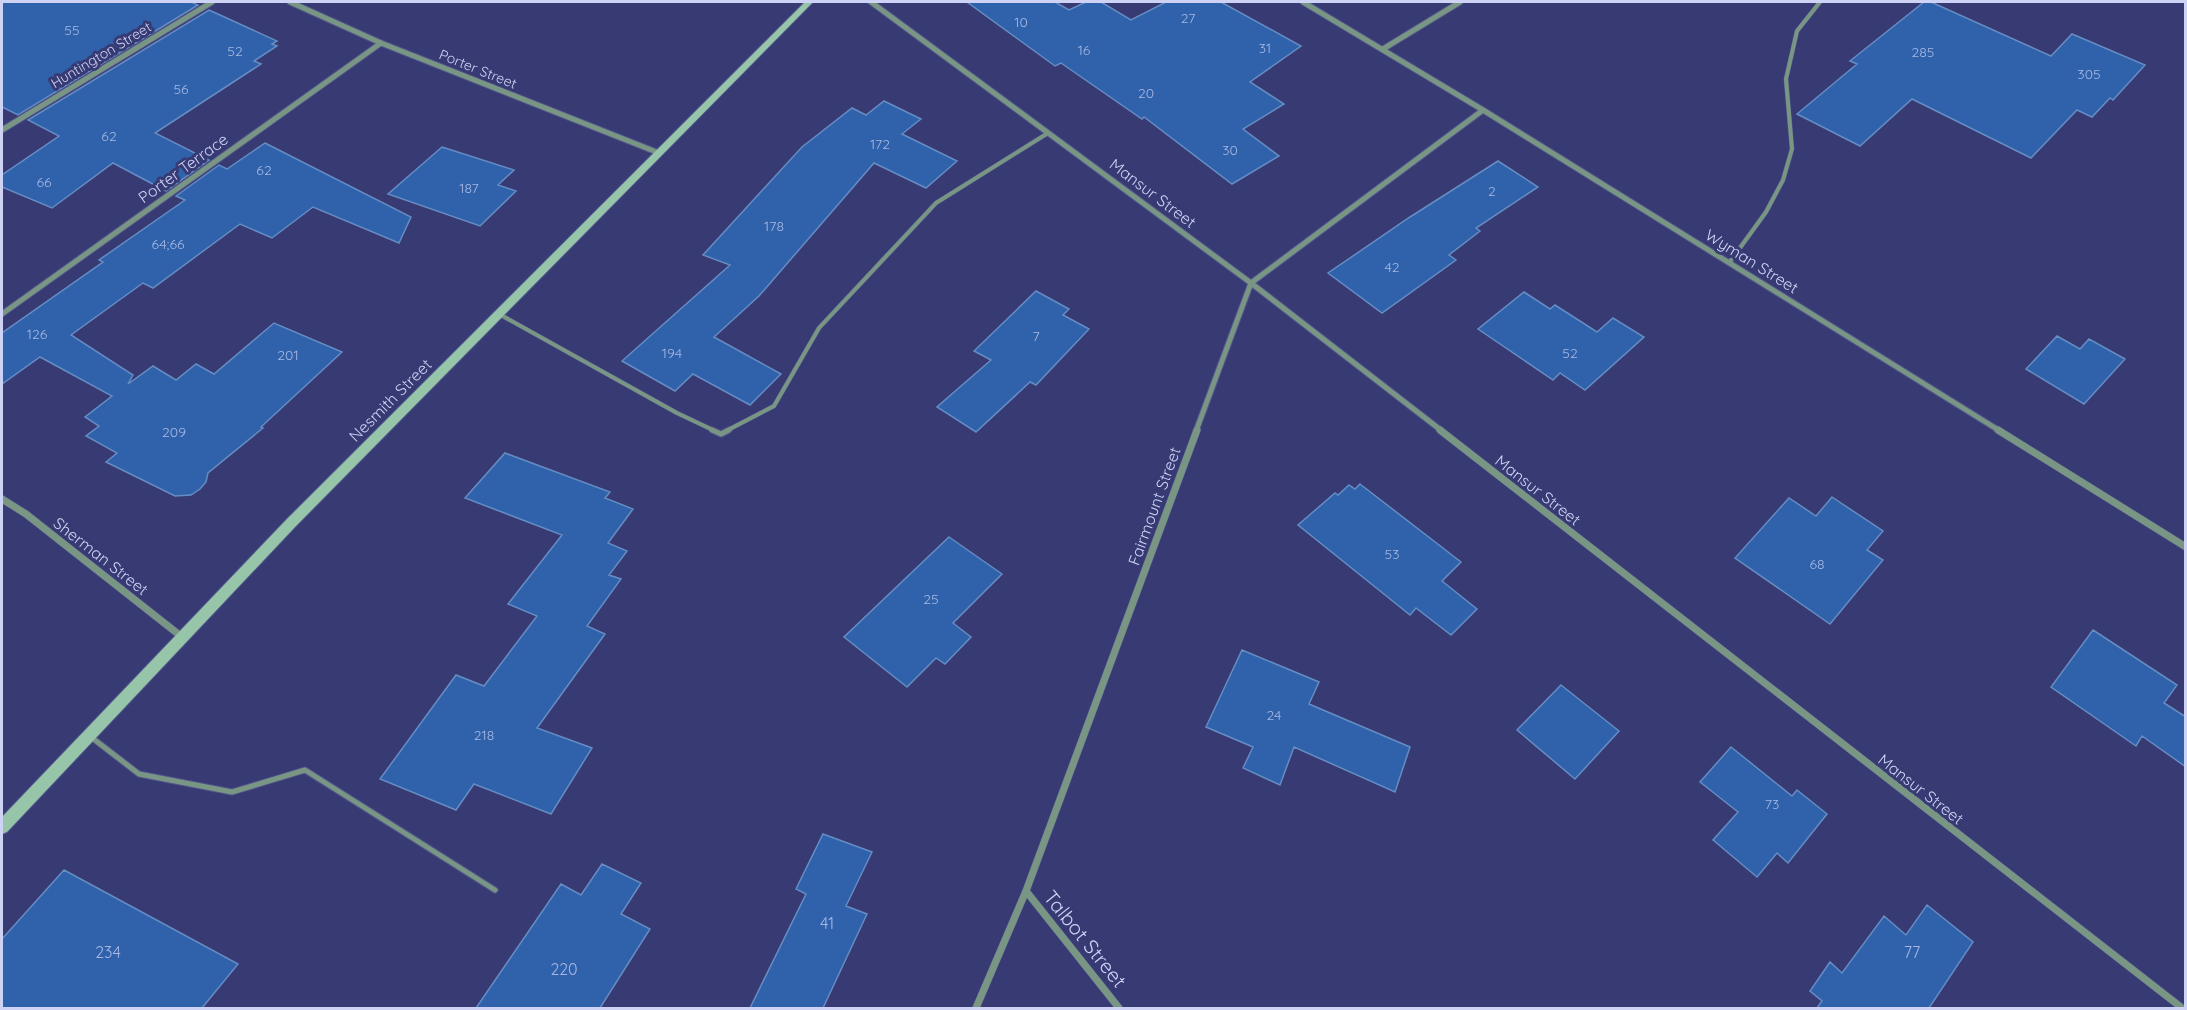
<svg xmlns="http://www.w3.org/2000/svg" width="2187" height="1010" font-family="Quicksand,sans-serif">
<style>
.building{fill:#3062ab;stroke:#668cc4;stroke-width:1.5}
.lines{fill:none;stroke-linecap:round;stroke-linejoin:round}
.service-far1-casing{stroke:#52568b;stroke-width:5}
.service-casing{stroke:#52568b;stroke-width:7}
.minor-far1-casing{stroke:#52568b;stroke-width:7}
.minor-casing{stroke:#52568b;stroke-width:8}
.secondary-casing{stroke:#52568b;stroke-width:2}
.service-far1{stroke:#799684;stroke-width:4}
.service{stroke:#799684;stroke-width:5}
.minor-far1{stroke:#799684;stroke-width:5}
.minor{stroke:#799684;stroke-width:7}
.secondary{fill:#96c5a9;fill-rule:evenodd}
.labels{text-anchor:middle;stroke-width:6;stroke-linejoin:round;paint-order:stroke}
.number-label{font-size:14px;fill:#a6b7e3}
.far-street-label{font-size:14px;fill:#ced3f6;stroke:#373a73}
.street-label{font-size:16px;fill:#ced3f6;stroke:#373a73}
.near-number-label{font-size:16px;fill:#a6b7e3}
.near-street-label{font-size:20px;fill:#ced3f6;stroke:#373a73}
</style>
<rect width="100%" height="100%" fill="#373a73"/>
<path class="building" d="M2,2H191L198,5L18,115L2,107Z
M967,2H1055L1069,10L1086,2H1101L1131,20L1166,2H1221L1301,46L1250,82L1284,104L1243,129L1279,156L1232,184L1144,117L1142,119L1061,63L1055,66Z
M1924,2H1931L2051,56L2072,34L2145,65L2113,100L2110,98L2092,117L2077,110L2031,158L1912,99L1860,146L1797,114L1857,64L1850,61Z
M209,10L277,41L272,44L277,46L254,61L261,64L155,133L209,160L166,191L113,163L52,208L2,187V175L59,136L28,120Z
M884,101L921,119L902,134L957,161L926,188L874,163L759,296L714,337L781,374L750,405L693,374L675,391L622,361L730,265L703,255L802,147L852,108L866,115Z
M265,143L411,217L399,243L313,207L272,238L240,224L153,288L143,283L71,335L133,375L128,384L153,366L176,380L196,364L214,374L274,323L342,352L261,427L263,428L208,473L206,482L200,489L191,495L175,496L106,462L117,453L86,436L99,426L85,417L112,396L40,357L2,384V333L103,262L99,260L185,200L176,196L219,165L227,169Z
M442,147L514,170L498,185L516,191L480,226L388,194Z
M1498,161L1538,187L1476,228L1480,231L1449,255L1456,260L1382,313L1328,273L1410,217Z
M1036,291L1069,309L1063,315L1089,329L1036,385L1030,382L976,432L937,407L991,360L974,351Z
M1524,292L1550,309L1555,305L1597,332L1613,318L1644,337L1585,390L1560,373L1553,380L1478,329Z
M2057,336L2080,349L2089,339L2125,359L2084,404L2026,369Z
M505,453L610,492L605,498L633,509L608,543L627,551L609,575L621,579L587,626L605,634L537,728L592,748L551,814L474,784L456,810L380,779L456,675L484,686L537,616L508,604L562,535L465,498Z
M1360,484L1461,562L1442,581L1477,609L1451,635L1416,608L1410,615L1298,525L1335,493L1338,495L1349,485L1355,489Z
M1832,497L1883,531L1867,550L1883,560L1830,624L1735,558L1789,498L1816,516Z
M949,537L1002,574L953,623L971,637L945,664L936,658L907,687L844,637Z
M2093,630L2177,685L2164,703L2186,717V767L2142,736L2136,746L2051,687Z
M1242,650L1319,682L1309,704L1410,747L1395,792L1294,747L1280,785L1243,768L1253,747L1206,727Z
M1561,685L1619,731L1575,779L1517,730Z
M1731,747L1792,796L1797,790L1827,814L1788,863L1777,853L1757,877L1713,840L1738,812L1700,782Z
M823,834L872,852L846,906L867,914L823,1008H750L806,894L796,889Z
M602,864L641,883L621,914L650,929L600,1008H476L561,884L581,895Z
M64,870L238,964L202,1008H2V939Z
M1927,905L1973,942L1929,1008H1817L1822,1001L1810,991L1830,962L1842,973L1884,916L1906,935Z"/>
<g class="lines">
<g class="service-far1-casing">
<path id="service-far1" d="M1729,263L1766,212L1783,180L1792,149L1786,79L1797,31L1820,2
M499,314L677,413L715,431
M726,431L774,406L819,328L936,203L1048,133"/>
</g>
<g class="service-casing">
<path id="service" d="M712,430L721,434L729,430
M91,737L139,774L232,792L305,770L495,890"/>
</g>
<g class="minor-far1-casing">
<path id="minor-far1" d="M290,2L381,43L659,153
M871,2L1251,283L1442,431
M1303,2L1483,110L2000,431
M1383,49L1460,2
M2,130L212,2
M2,314L381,43
M1196,431L1251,283L1483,110"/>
</g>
<g class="minor-casing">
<path id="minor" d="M1440,430L2182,1008
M1998,430L2186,547
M2,499L26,514L182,637
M1026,891L1119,1008
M976,1008L1026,891L1197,430"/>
</g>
<g class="secondary-casing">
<path id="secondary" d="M805,2H813L295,527L7,832L2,834V817L287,519Z"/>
</g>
<use href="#service-far1" class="service-far1"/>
<use href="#service" class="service"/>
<use href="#minor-far1" class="minor-far1"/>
<use href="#minor" class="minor"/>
<use href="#secondary" class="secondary"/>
</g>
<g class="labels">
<g class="number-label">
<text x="1188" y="23">27</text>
<text x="1021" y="27">10</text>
<text x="72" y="35">55</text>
<text x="1265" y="53">31</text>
<text x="1084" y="55">16</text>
<text x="235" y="56">52</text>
<text x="1923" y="57">285</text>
<text x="2089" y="79">305</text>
<text x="181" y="94">56</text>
<text x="1146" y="98">20</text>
<text x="109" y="141">62</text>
<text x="880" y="149">172</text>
<text x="1230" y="155">30</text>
<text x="264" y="175">62</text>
<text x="44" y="187">66</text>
<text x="469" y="193">187</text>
<text x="1492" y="196">2</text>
<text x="774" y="231">178</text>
<text x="168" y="249">64;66</text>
<text x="1392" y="272">42</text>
<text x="37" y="339">126</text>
<text x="1036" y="341">7</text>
<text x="672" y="358">194</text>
<text x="1570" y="358">52</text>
<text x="288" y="360">201</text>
<text x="174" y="437">209</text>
<text x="1392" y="559">53</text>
<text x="1817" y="569">68</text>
<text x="931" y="604">25</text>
<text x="1274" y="720">24</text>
<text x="484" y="740">218</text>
<text x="1772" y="809">73</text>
</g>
<g class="far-street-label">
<text transform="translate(101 55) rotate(-31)" y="5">Huntington Street</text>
<text transform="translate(478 69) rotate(22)" y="5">Porter Street</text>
</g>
<g class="street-label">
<text transform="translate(183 168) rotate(-36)" y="6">Porter Terrace</text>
<text transform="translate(1153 193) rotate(37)" y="6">Mansur Street</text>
<text transform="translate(1752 261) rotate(32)" y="6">Wyman Street</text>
<text transform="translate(390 400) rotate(-45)" y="6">Nesmith Street</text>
<text transform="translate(1538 490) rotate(38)" y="6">Mansur Street</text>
<text transform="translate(1154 506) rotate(-70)" y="6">Fairmount Street</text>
<text transform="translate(101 556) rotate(38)" y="6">Sherman Street</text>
<text transform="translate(1921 789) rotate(38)" y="6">Mansur Street</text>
</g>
<g class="near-number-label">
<text x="827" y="929">41</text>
<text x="108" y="958">234</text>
<text x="1912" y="958">77</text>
<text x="564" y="975">220</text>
</g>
<g class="near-street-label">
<text transform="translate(1085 939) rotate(51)" y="7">Talbot Street</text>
</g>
</g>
<rect width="2187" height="1010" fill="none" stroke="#ced3f6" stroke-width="6"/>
</svg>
